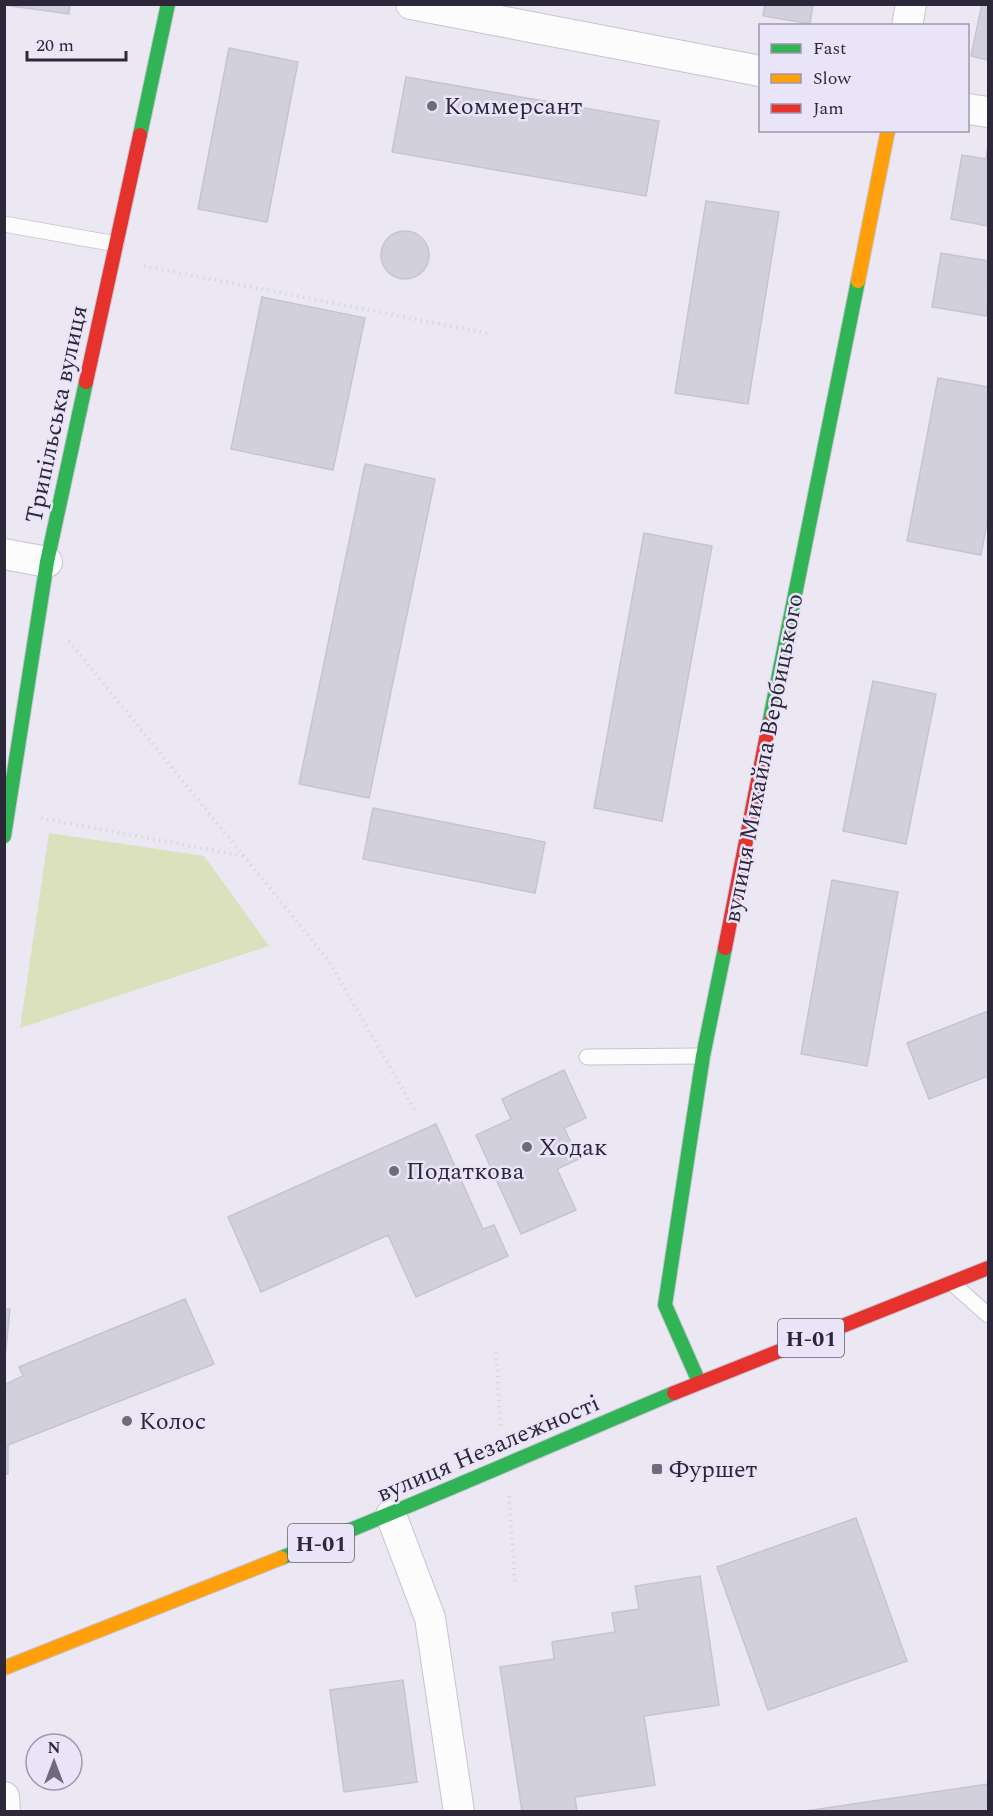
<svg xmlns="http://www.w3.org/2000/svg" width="993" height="1816" font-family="Spectral,serif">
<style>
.green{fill:#dbe0bd}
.building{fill:#d3d0de;stroke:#c7c3d1;stroke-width:1.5}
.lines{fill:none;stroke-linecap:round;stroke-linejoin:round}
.lane-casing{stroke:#c7c3d3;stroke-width:17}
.street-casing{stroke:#c7c3d3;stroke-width:32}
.fast-casing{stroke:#c7c3d3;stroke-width:16}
.slow-casing{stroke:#c7c3d3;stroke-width:16}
.jam-casing{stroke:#c7c3d3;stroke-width:16}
.path{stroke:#d9d9dc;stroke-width:4;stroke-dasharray:1.5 4.5;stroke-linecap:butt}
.lane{stroke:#fcfcfd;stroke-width:15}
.street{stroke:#fcfcfd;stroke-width:30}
.fast{stroke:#30b455;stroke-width:14}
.slow{stroke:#ff9f0a;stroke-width:14}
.jam{stroke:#e5322d;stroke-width:14}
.poi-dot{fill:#6f6b7a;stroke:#e9e4f8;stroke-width:2}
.labels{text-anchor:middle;stroke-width:5;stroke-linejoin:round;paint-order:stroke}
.shield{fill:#e9e4f8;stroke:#656072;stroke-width:1.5}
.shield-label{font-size:22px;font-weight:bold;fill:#2c2739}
.poi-label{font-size:24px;fill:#2c2739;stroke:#e9e4f8;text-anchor:start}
.street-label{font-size:24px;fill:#2c2739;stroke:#e9e4f8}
</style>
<rect width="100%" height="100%" fill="#ebe8f4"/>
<path class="green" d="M49,833L204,856L269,946L20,1028Z"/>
<path class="building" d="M11,4H70L69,14L10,6Z
M765,4H813L810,24L763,16Z
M982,4L988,6V60L971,56Z
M229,48L298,62L267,222L198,209Z
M406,77L659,121L646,196L392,152Z
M988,144V226L951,219L962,155L986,159Z
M706,201L779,212L748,404L675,393Z
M381 255a24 24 0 1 1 48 0a24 24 0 1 1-48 0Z
M941,253L988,261L987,316L932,307Z
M262,297L365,318L333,470L231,449Z
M938,378L988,387V517L981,555L907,541Z
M365,464L435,479L369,798L299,784Z
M644,533L712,546L662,821L594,808Z
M873,681L936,694L906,844L843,831Z
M373,808L545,842L535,893L363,859Z
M832,880L898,892L867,1066L801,1054Z
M988,1011V1076L929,1099L907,1043Z
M564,1070L586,1118L564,1128L579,1159L557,1169L576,1210L521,1234L476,1135L511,1119L502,1099Z
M436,1124L483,1229L494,1225L508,1256L416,1297L388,1235L261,1292L228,1217Z
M185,1299L214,1364L8,1445V1474H4V1385L23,1376L19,1367Z
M4,1309H10L4,1368Z
M856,1518L907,1661L768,1710L717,1567Z
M700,1576L719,1705L644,1716L655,1785L575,1797L577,1812H522L500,1667L554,1659L552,1642L615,1632L612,1613L639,1609L635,1586Z
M403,1680L417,1782L344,1792L330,1690Z
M988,1784V1812H799Z"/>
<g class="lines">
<g class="lane-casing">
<path id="lane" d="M4,224L116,244
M587,1057L703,1056
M953,1284L988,1315"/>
</g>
<g class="street-casing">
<path id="street" d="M411,4L760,71
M907,26L911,4
M968,109L988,112
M4,554L47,562
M391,1515L430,1618L459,1812
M4,1797L5,1812"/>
</g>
<g class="fast-casing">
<path id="fast" d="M140,135L168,4
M769,724L858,281
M4,836L47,562L86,382
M699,1382L665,1305L703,1056L725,948
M281,1558C413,1506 543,1448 674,1393"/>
</g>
<g class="slow-casing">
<path id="slow" d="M858,281L888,130
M4,1668L281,1558"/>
</g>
<g class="jam-casing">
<path id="jam" d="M86,382L140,135
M725,948L769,724
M674,1393L988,1268"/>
</g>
<path class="path" d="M144,266L491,334
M69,641L329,961L415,1111
M41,818L243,856
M496,1352L501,1429
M509,1496L515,1585"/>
<use href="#lane" class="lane"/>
<use href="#street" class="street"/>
<use href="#fast" class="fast"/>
<use href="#slow" class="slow"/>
<use href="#jam" class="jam"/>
</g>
<g class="poi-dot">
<circle cx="432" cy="106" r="6"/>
<circle cx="527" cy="1147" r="6"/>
<circle cx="394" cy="1171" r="6"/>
<circle cx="127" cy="1421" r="6"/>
<rect x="651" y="1463" width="12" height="12" rx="3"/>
</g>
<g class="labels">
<g class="shield">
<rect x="778" y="1319" width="66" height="38" rx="4.5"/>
<rect x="288" y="1524" width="66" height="38" rx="4.5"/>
</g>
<g class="shield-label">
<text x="811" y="1346">Н-01</text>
<text x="321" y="1551">Н-01</text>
</g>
<g class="poi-label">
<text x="444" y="114">Коммерсант</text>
<text x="539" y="1155">Ходак</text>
<text x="406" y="1179">Податкова</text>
<text x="139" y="1429">Колос</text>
<text x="669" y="1477">Фуршет</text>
</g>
<g class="street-label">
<text transform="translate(56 414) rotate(-78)" y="8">Трипільська вулиця</text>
<text transform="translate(763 758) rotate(-79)" y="8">вулиця Михайла Вербицького</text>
<text transform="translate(488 1448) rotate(-23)" y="8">вулиця Незалежності</text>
</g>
</g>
<rect width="993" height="1816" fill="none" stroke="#2c2739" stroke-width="12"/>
<rect x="759" y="24" width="210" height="108" fill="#e9e4f8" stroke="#9d98ac" stroke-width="1.5"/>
<rect x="771" y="44" width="30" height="9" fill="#30b455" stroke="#9d98ac" stroke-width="1.5"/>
<text x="813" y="54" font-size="18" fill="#2c2739">Fast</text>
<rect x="771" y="74" width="30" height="9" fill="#ff9f0a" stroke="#9d98ac" stroke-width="1.5"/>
<text x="813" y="84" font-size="18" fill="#2c2739">Slow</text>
<rect x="771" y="104" width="30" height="9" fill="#e5322d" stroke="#9d98ac" stroke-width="1.5"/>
<text x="813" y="114" font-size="18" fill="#2c2739">Jam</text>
<g transform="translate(54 1762)"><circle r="28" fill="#e9e4f8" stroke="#9d98ac" stroke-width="1.5"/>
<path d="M0-4.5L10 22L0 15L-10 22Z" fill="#6f6b7a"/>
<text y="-9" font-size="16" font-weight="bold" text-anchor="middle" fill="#2c2739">N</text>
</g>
<path d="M27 51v9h99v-9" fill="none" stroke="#2c2739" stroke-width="3"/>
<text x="36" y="51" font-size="18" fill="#2c2739" stroke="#e9e4f8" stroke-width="4.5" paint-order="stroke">20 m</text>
</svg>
